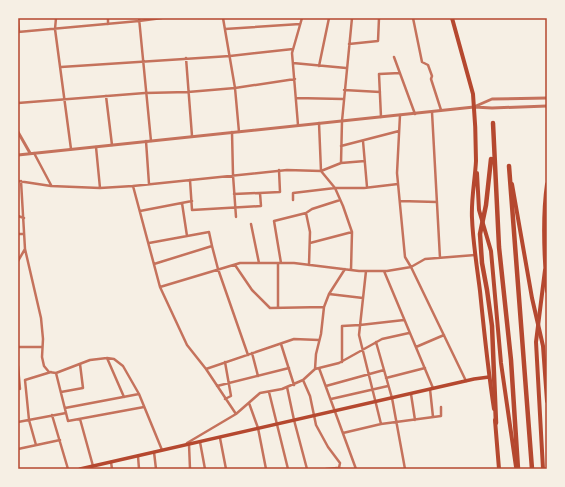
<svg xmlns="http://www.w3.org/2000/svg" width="565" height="487" font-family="'Asap Condensed',sans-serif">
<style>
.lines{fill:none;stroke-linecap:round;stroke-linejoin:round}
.minor{stroke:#c5725c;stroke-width:2.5}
.tertiary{stroke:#c5725c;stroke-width:3}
.secondary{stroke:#b5482f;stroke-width:3.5}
.primary{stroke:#b5482f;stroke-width:4}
.trunk{stroke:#b5482f;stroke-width:4}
.motorway{stroke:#b5482f;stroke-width:4.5}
.neatline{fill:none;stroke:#b5482f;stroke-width:1.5}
</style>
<rect width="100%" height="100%" fill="#f6efe4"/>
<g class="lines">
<path class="minor" d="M18,18L19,32
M56,18L55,29L71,149
M108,18V24
M139,18L151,141
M223,18L235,88L239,132
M413,18L422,62L428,65L432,76L431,79L441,110
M225,29L300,24
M18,32L139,21L162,18
M349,44L378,41L379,18
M394,57L415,114
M186,58L192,136
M293,63L346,68
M319,66L329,18
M61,67L230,56L293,49
M344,90L380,92
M106,96L112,145
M296,98L343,99
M18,103L145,93L188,92L235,88L295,79
M432,112L440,258
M400,115L397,173L405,257L411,267L466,381
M381,117L379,74L400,73
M319,123L321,171L335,188L343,206L352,232L351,270
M298,125L292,53L302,18
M232,132L233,175L236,217
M146,141L149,184
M363,141L367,187
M341,146L399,131
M96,147L100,188
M34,153L51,185
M341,163L365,161
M190,180L192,210L261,206L260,193
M18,181L51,186L100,188L133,186L287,170L321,171L341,163L342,121L352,18
M21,181L25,249L41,318L43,339L42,357L44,366L49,372L56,373L90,360L107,358L114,359L123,366L139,394L162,450
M133,186L160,287L187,345L206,369L236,414
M234,194L280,192L279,170
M293,200V193L335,188H364L398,184
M400,201L437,202
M182,203L187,236
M140,211L192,201
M306,213L310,232L309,265
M18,216L24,218
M251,224L259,263
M18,234H24
M149,243L209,232L212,246
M310,243L352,232
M18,261L25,249
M281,263L274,221L306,213L312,209L340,200
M154,264L212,246L218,269L248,355
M235,265L252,290L270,308L324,307
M366,271L359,335L381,424
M384,271L433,388
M160,287L240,263H294L359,271H387L411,267L425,259L475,255
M329,294L363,298
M278,308V263
M376,342L392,398L405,469
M281,344L294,385
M18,347H42
M416,347L444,335
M252,353L258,376
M107,358L124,397
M342,362V326L360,325L404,320
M18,366L20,389
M319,368L356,469
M206,369L294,339L319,340
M315,369L316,354L321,334L324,307L329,294L345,269
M56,373L68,421L144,407
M386,378L425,368
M303,380L310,396L316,425L328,447L340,463L339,468
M217,386L289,368
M326,386L384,370
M287,387L294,420L307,469
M430,389L433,417
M61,392L83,388L80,364
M269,392L288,469
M411,394L415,420
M225,399L231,396L225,362
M331,399L388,386
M249,403L258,428L266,469
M65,408L139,394
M52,415L68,469
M80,419L93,466
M18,422L66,413
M343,433L381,424L441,416V407
M220,438L226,469
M200,442L205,469
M187,443L236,414L260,393L282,389L303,380L315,369L339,363L382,339L409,333
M189,444L190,469
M36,445L29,420L25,380L51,372
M18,449L60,440
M154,452L156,469
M138,456L139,469
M111,462L112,469
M326,469L337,468L342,469"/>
<path class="tertiary" d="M476,106L492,99L547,98
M18,132L30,153
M18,155L474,107L492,108L547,106"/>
<path class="secondary" d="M80,469L474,379L489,377"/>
<path class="primary" d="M452,18L473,94C475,116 476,139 476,161C475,180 471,199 472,218C473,243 477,267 480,291C484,331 488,370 494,409
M477,173L479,210L491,251L501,363L516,467
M512,184L532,298L543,346L547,401
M547,184C542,219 544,256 547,291
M495,420L499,469"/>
<path class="trunk" d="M543,469L536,342L545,270"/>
<path class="motorway" d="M493,123L499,247L511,360L518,469
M491,159L486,205L480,234L482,263L487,290L492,326L496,423
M509,166L532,469"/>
</g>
<rect width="565" height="487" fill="none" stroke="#f6efe4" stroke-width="38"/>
<rect x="19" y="19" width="527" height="449" class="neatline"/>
</svg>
